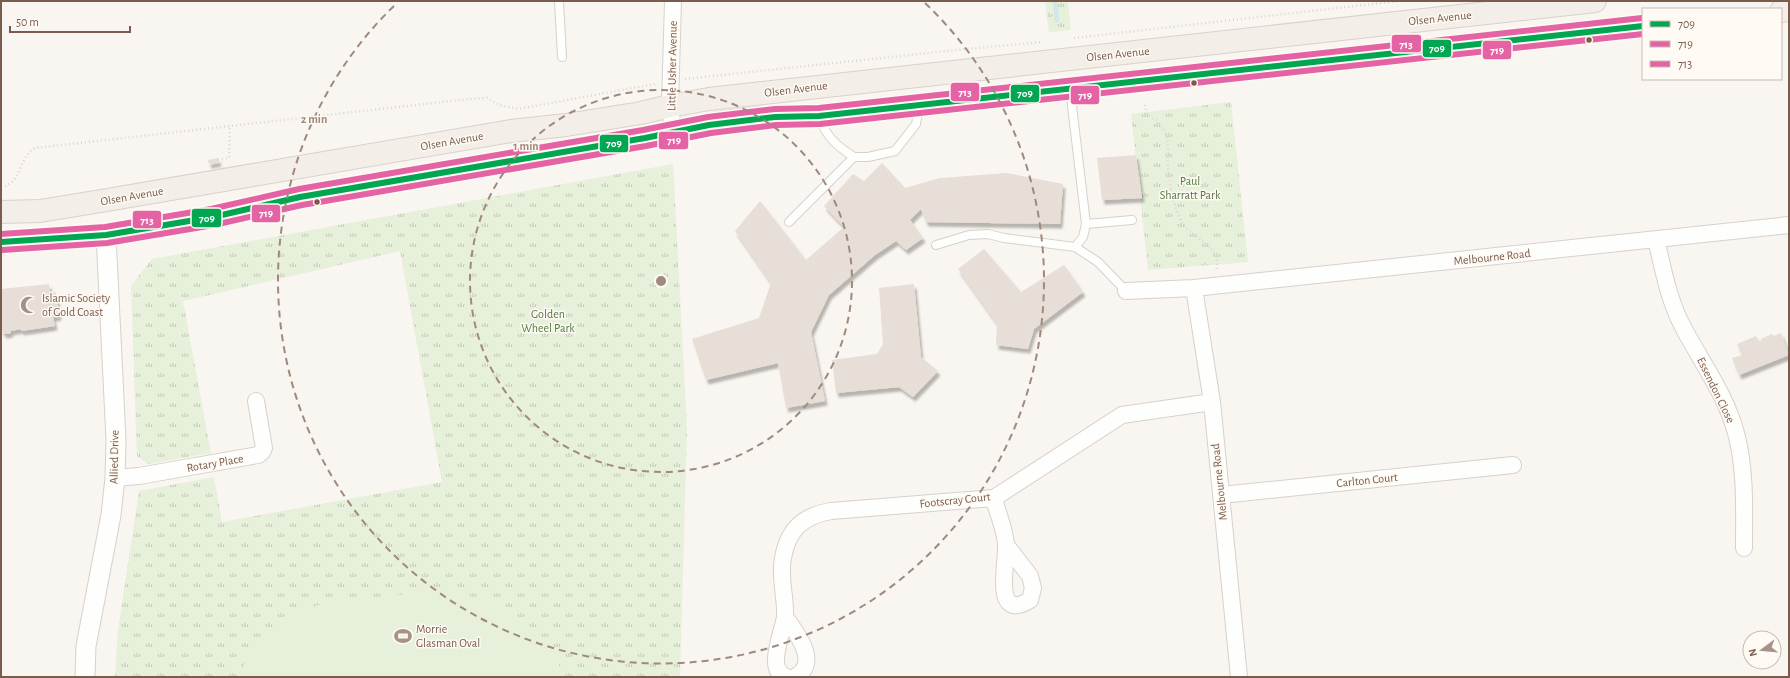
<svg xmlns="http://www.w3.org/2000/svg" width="1790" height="678" font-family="'Alegreya Sans',sans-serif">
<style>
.grass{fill:url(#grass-tufts)}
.garden{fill:#e7f0db}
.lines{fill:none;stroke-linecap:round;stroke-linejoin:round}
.stream{stroke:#d0e8ea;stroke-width:5}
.building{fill:#e6ded7;filter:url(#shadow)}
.service-casing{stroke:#d7d1cb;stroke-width:10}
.minor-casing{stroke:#d7d1cb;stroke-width:18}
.tertiary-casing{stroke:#d7d1cb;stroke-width:21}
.primary-casing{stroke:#dad1cc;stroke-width:24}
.path{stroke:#dcd5d0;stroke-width:2.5;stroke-dasharray:1 3;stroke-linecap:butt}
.service{stroke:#fefefd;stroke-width:8}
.minor{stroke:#fefefd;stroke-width:16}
.tertiary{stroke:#fefefd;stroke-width:19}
.primary{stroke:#f3eee8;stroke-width:22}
.bus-1-casing{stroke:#fffaf3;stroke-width:9}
.bus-2-casing{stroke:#fffaf3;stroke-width:9}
.bus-3-casing{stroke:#fffaf3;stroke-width:9}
.bus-1{stroke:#00a651;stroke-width:6}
.bus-2{stroke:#e463a4;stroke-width:6}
.bus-3{stroke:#e463a4;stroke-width:6}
.ring{fill:none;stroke:#9f8a7d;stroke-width:2;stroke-dasharray:7 5}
.bus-dot{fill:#7a5c4d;stroke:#fffaf3;stroke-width:1.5}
.labels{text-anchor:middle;stroke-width:3;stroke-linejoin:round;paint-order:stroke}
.street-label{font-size:12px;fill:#7a5c4d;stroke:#fffaf3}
.park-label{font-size:12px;fill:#537a41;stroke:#fffaf3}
.poi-label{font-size:12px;fill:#7a5c4d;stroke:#fffaf3;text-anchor:start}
.centre{fill:#9f8a7d;stroke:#fffaf3;stroke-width:2}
.ring-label{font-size:12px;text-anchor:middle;font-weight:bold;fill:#9f8a7d;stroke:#fffaf3;stroke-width:3;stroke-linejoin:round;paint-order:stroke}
.line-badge{stroke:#fffaf3;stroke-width:1.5}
.badge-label{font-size:11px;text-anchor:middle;font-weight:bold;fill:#fff}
</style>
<defs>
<pattern id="grass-tufts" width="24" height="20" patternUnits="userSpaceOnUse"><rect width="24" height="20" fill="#e7f0db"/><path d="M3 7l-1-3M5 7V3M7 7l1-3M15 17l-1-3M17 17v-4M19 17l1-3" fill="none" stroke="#c0c6b4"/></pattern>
<filter id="shadow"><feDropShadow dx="2.5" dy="4.5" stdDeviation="1" flood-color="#0004"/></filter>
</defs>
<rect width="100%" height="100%" fill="#f9f5f0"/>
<path class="grass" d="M1045,1H1068L1071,30L1049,32Z
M1231,102L1248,262L1148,270L1131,114Z
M673,164L687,428L680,677H115L118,630L139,491L214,477L222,522L442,482L400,251L183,301L211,453L148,464L137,456L131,286L152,259Z"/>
<path class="garden" d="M431,591L466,594L521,620L544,639L566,677H237L253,651L268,632L294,613L322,604Z"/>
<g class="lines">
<path class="stream" d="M1055,1L1057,20"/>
</g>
<path class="building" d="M1136,155L1142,198L1102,200L1097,158Z
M218,158L219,162L209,164L208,160Z
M882,163L905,188L940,178L1007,173L1063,184L1060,224L926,222L921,209L910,220L923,238L906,250L896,241L875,255L829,295L811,332L825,401L786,408L778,363L706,380L692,339L759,318L771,283L735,231L760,201L806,260L844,227L824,206L853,174L864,181Z
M984,249L1021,292L1064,265L1083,292L1034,329L1028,349L996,345L997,324L958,269Z
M49,284L50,293L56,292L59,316L53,317L55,326L21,331V329L10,331L11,333L4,334L3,331L1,332V289Z
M914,284L921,357L938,371L913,397L899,387L836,393L832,360L877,354L883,344L879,288Z
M1781,333L1789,355L1739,375L1732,358L1742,355L1737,344L1756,336L1759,342L1761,341V339L1772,334L1774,336Z"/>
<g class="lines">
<g class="service-casing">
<path id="service" d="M559,1L562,57
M1070,89L1086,224L1132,220
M854,157H868L895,151L916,124L919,107
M789,222L854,157C835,145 827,137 819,117
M936,245L969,235L988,234L1004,238L1075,247L1083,237L1086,224
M1075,247L1098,262L1126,291"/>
</g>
<g class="minor-casing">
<path id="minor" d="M673,131L670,106L673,1
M1656,239C1663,269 1669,302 1684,329C1702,363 1726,395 1736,433C1746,470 1744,510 1744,548
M1194,288L1212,402L1239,677
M1126,291L1194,288L1789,225
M115,478L139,476L258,455L262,452L264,448L256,401
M1221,495L1513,465
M994,498C997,512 1006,532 1006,546C1007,563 992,623 1030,600L1033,588L1030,576L1006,545
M785,617C796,632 821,663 795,677
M787,677C764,672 784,630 785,616C786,598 779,576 783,558C788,529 803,516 831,511L994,498L1122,415L1212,402"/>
</g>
<g class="tertiary-casing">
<path id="tertiary" d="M85,677L86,646L111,515L115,478L116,440L106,235"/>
</g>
<g class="primary-casing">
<path id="primary" d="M1781,11L1789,10
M1,212L40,211L101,201L511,131L566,125L641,113L670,106L709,99L1595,1
M1,242L106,235L213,217L300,197L645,138C701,124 761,115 819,116L1643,26"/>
</g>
<path class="path" d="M1074,38L1399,1
M685,79L956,50L1042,42
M1145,105L1147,114C1151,118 1158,120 1161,125C1171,137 1167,155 1168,169C1170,185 1173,203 1179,217C1186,235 1211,241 1216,257C1217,260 1217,265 1217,269
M218,160L229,158L230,125
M1,187C21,185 19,156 35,148L469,99L487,98L499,105L518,109L655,84"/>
<use href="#service" class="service"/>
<use href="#minor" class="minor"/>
<use href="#tertiary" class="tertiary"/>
<use href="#primary" class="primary"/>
<g class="bus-1-casing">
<path id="bus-1" d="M1,242L106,235L213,217L300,197L645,138L709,125L775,117L819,116L1643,26"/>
</g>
<g class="bus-2-casing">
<path id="bus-2" d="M2,250L107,243L214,225L302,205L646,146L711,133L776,125L820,124L1643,34"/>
</g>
<g class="bus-3-casing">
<path id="bus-3" d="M1,234L105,227L211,209L299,189L643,130L708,117L775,109L819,108L1642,18"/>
</g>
<use href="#bus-1" class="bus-1"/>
<use href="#bus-2" class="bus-2"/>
<use href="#bus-3" class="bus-3"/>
</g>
<g class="ring">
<circle cx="661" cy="281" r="191"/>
<path d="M925 3A383 383 0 1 1 397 3"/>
</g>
<defs>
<g id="mosque-bare" transform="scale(1.38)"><path d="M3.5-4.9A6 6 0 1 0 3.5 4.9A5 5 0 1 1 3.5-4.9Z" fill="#a69286" stroke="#fffaf3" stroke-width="2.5" paint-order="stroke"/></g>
<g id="stadium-bare" transform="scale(1.38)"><path d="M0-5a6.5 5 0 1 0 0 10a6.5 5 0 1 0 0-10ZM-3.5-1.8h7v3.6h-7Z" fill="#a69286" stroke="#fffaf3" stroke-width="2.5" paint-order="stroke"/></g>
</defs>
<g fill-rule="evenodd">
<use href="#mosque-bare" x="29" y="305"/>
<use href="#stadium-bare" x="403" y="636"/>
</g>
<g class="bus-dot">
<circle cx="1589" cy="40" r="3.5"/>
<circle cx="1194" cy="83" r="3.5"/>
<circle cx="317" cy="202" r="3.5"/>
</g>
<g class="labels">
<g class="street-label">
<text transform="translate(1440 18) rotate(-6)" y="4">Olsen Avenue</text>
<text transform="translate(1118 54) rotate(-6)" y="4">Olsen Avenue</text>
<text transform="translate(672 66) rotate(-89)" y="4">Little Usher Avenue</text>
<text transform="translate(796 89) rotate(-7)" y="4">Olsen Avenue</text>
<text transform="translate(452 141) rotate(-10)" y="4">Olsen Avenue</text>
<text transform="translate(132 196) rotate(-10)" y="4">Olsen Avenue</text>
<text transform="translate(1492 257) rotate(-6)" y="4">Melbourne Road</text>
<text transform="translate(1716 390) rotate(64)" y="4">Essendon Close</text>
<text transform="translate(114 457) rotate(-89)" y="4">Allied Drive</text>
<text transform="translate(215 463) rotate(-10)" y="4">Rotary Place</text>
<text transform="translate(1367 480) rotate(-6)" y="4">Carlton Court</text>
<text transform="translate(1219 482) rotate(-96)" y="4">Melbourne Road</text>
<text transform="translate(955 500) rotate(-6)" y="4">Footscray Court</text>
</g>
<g class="park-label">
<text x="1190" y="185">Paul<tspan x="1190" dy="14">Sharratt Park</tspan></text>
<text x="548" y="318">Golden<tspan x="548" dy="14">Wheel Park</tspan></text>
</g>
<g class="poi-label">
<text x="42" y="302">Islamic Society<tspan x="42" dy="14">of Gold Coast</tspan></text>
<text x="416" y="633">Morrie<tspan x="416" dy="14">Glasman Oval</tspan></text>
</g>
</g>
<circle cx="661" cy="281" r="6" class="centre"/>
<g class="ring-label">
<text x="314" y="123">2 min</text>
<text x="526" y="150">1 min</text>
</g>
<g class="line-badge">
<rect x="1391" y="34" width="31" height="19" rx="4" fill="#e463a4"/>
<rect x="1422" y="39" width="30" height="19" rx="4" fill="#00a651"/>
<rect x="1482" y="40" width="30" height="20" rx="4" fill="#e463a4"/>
<rect x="950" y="82" width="30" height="20" rx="4" fill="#e463a4"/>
<rect x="1010" y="84" width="30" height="19" rx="4" fill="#00a651"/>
<rect x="1070" y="85" width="30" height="20" rx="4" fill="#e463a4"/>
<rect x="658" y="131" width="31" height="19" rx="4" fill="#e463a4"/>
<rect x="599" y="134" width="30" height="19" rx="4" fill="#00a651"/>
<rect x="251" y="204" width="30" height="19" rx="4" fill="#e463a4"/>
<rect x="191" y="208" width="31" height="20" rx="4" fill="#00a651"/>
<rect x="132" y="210" width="30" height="19" rx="4" fill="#e463a4"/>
</g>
<g class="badge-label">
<text x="1406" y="48">713</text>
<text x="1437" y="52">709</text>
<text x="1497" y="54">719</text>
<text x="965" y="96">713</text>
<text x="1025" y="97">709</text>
<text x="1085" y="99">719</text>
<text x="674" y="144">719</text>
<text x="614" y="147">709</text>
<text x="266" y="217">719</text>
<text x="207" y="222">709</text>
<text x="147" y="224">713</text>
</g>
<rect width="1790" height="678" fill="none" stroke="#7a5c4d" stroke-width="4"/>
<rect x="1642" y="8" width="140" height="72" fill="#fffaf3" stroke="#cabbb1"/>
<rect x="1650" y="21" width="20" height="6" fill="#00a651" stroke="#cabbb1"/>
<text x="1678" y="28" font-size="12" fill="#7a5c4d">709</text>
<rect x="1650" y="41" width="20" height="6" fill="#e463a4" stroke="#cabbb1"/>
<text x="1678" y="48" font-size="12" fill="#7a5c4d">719</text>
<rect x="1650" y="61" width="20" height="6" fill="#e463a4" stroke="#cabbb1"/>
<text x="1678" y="68" font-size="12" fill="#7a5c4d">713</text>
<g transform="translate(1762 650) rotate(254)"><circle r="19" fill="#fffaf3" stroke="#cabbb1"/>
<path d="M0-3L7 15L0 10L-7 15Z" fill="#a69286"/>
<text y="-6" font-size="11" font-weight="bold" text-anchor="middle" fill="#7a5c4d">N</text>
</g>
<path d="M10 26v6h120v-6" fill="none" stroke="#7a5c4d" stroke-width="2"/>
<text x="16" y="26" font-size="12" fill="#7a5c4d" stroke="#fffaf3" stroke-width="3" paint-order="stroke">50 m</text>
</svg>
